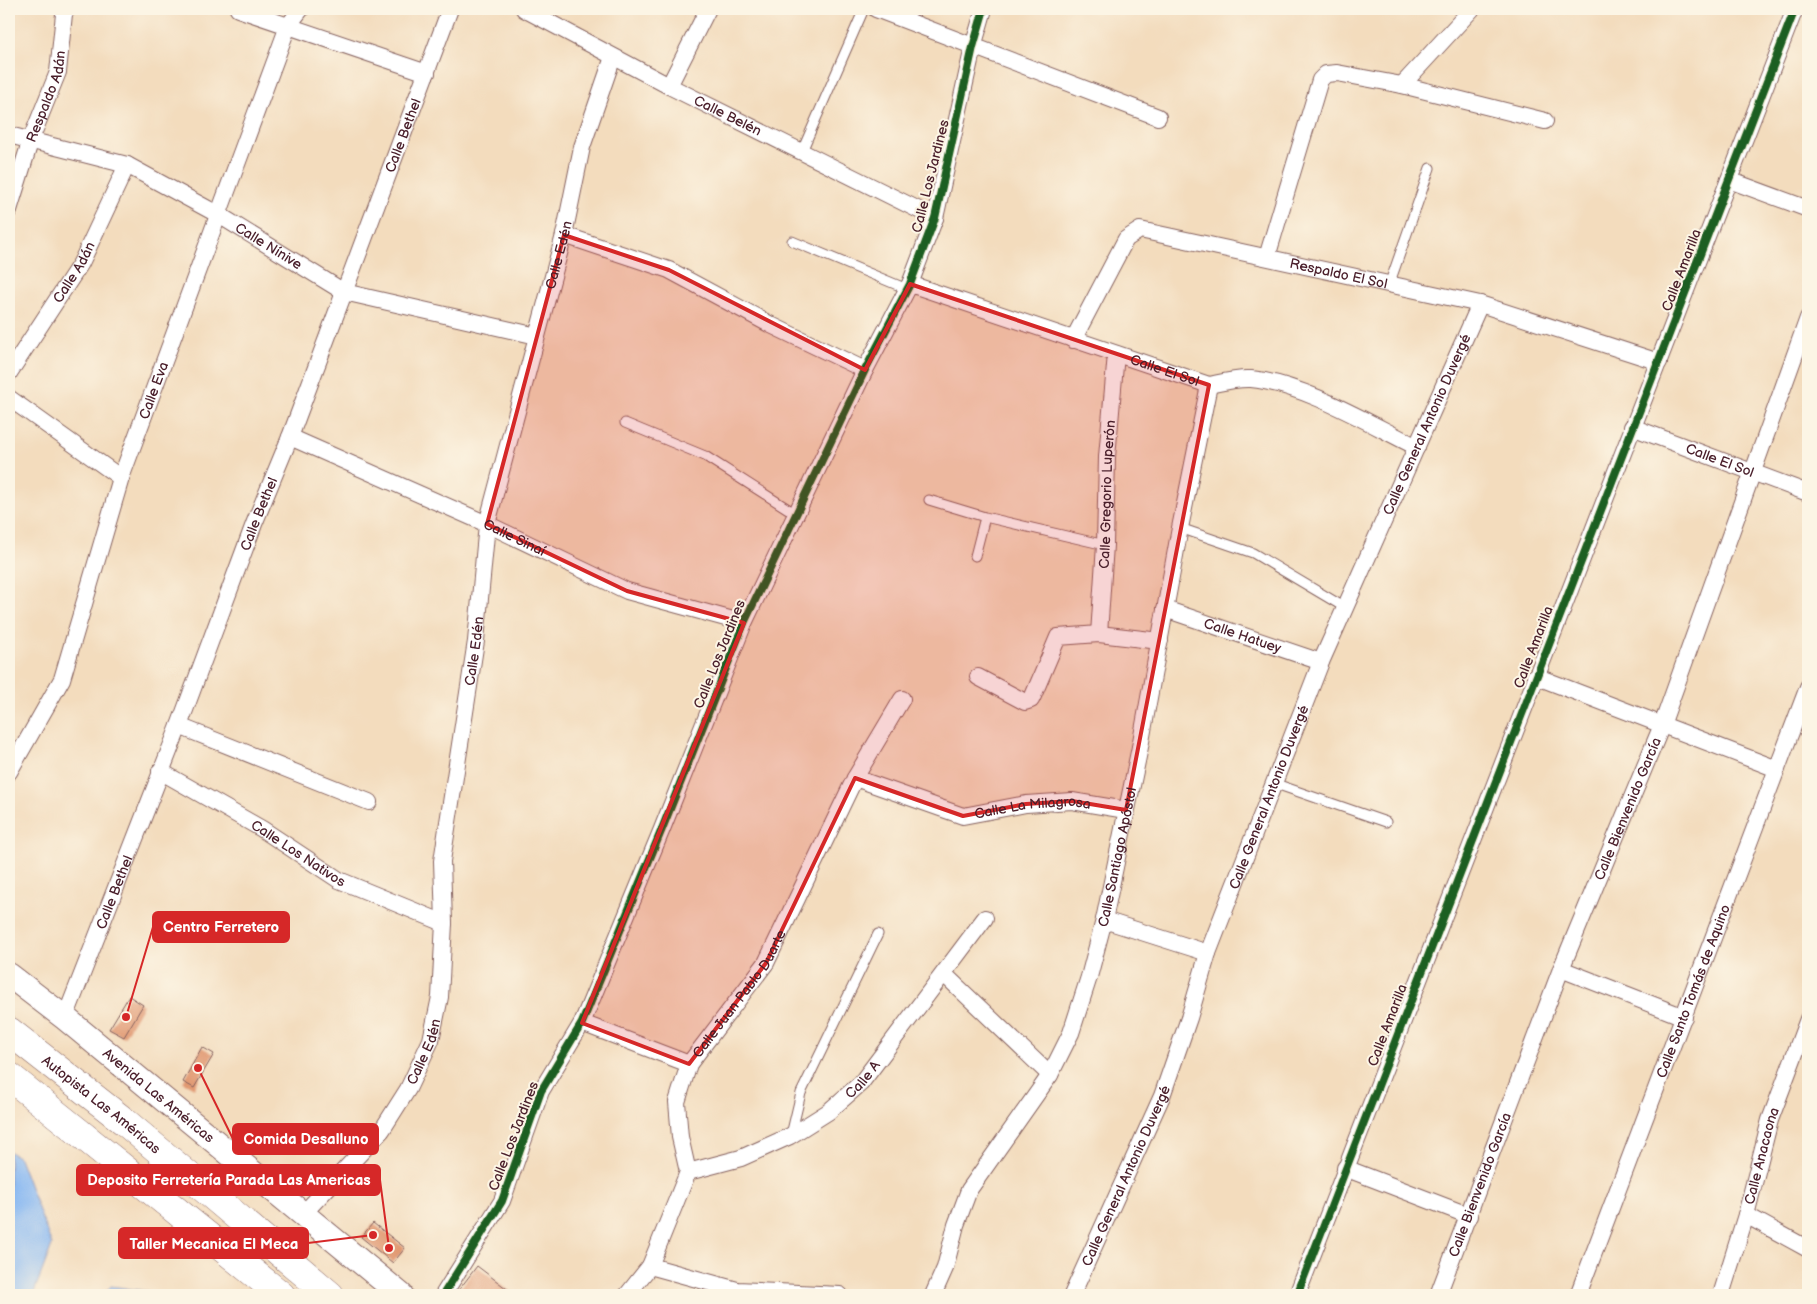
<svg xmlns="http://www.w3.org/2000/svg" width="1817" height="1304" font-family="'Balsamiq Sans',sans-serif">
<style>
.water{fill:#87b7f2;stroke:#686b8e}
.building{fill:#df936b}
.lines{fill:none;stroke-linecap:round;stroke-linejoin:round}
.lane-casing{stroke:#85615e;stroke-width:11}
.street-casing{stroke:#85615e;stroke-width:18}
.secondary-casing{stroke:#85615e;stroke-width:26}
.highway-casing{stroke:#85615e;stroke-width:29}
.lane{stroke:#fff;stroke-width:9}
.street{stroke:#fff;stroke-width:16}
.secondary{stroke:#fff;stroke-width:24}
.highway{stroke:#fff;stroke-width:28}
.cycleway-casing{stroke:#fcf5e5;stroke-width:11}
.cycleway{stroke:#1b5e20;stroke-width:8}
.marked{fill:#d62828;fill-opacity:0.2;stroke:#d62828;stroke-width:4;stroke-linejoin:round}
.labels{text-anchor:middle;stroke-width:4;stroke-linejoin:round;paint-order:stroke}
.street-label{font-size:14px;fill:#4a1f2b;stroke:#fcf5e5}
.leader{fill:none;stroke:#d62828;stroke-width:2}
.callout-dot{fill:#d62828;stroke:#fcf5e5;stroke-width:2}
.callout{fill:#d62828;stroke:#d62828;stroke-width:2}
.callout-label{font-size:15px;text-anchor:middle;font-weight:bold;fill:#fff}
</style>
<rect width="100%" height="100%" fill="#fcf5e5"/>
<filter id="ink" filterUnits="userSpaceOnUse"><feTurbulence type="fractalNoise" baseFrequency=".02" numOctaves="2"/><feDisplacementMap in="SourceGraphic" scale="10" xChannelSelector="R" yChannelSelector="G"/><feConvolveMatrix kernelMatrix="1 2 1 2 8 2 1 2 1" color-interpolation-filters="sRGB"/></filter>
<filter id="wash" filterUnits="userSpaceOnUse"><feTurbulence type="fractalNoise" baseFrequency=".0096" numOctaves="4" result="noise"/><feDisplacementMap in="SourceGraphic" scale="20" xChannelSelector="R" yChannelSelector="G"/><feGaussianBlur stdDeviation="1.12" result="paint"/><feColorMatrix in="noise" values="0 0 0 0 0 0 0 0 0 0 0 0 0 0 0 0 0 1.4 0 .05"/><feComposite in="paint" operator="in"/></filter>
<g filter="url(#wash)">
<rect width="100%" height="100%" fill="#f3dcbd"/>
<path class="water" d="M9,1151L19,1158L52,1245L33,1295H9Z
M111,1286L173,1295H102Z"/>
<g id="blocks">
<path class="building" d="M129,996L143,1005L124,1037L109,1029Z
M202,1047L214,1054L194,1088L183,1082Z
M373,1223L405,1248L393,1263L361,1237Z
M477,1266L515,1295H455Z"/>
</g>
</g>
<g filter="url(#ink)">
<use href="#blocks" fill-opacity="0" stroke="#85615e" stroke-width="1"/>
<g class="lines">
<g class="lane-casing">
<path id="lane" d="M802,151L864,9
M792,241L907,289
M1389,285L1430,168
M625,423L705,456L796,514
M929,500L985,517L1105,545
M1180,528L1253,553L1344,607
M975,556L985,517
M1273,783L1386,822
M791,1135L801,1093L878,934"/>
</g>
<g class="street-casing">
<g id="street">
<path d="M238,9L427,73"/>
<path id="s1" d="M524,9L669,86L935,218"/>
<path d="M876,9L1158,117"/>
<path d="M1402,85L1472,9"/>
<path d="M669,86L708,9"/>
<path id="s2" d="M9,135L127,165L219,215L344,292L537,336"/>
<path d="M1729,180L1808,209"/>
<path id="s3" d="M9,210L31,139L58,72L64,14L67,9"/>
<path d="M564,235L669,270L771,325L865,370"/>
<path d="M1267,257L1320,80L1326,74L1337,73L1402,85L1545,121"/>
<path id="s4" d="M910,284L1209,385C1223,382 1237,378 1251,379C1304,384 1368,423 1417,447"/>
<path id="s5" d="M1073,340L1126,239L1140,230L1480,304L1659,362"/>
<path id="s6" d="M9,373L81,263L127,165"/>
<path d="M9,398L121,478"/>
<path id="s7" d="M1632,427L1808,493"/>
<path id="s8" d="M290,437L487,524L627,591L744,623"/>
<path id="s9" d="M1165,609L1321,662"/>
<path id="s10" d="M1099,634L1105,545L1107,457L1116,354"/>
<path d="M1535,676L1777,769"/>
<path d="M978,677L1025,702L1031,700L1033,696L1058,637L1099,634L1160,641"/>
<path d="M179,726L369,802"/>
<path id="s11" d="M160,771L262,829L339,880L444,923"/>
<path id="s12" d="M9,772L62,679L121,478L288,26L301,9"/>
<path id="s13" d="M855,778L963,816L1026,804L1072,801L1126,810"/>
<path d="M1104,920L1208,953"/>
<path d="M1561,969L1684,1017"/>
<path d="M944,974L1050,1075"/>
<path id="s14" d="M65,1018L179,726L254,524L290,437L450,9"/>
<path d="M582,1023L689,1064"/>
<path d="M1345,1168L1470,1216"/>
<path id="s15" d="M688,1172L741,1158L790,1136L828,1112L861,1083L985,918"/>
<path id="s16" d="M302,1215L382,1130L408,1089L431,1040L440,997L444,923L442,861L476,641L487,524L564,235L582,147L613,57"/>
<path d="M1746,1215L1808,1249"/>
<path d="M650,1266L737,1290L840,1295"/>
<path d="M443,1295L502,1201L541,1091L582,1023L662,829L744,623L865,370L910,284L935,218L973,47L984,9"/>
<path id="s17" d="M627,1295L650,1266L688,1172L680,1137L677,1102L689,1064L766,963L855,778L902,699"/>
<path id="s18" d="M933,1295L945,1268L956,1225L969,1190L1050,1075L1071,1033L1089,977L1104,920L1140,747L1180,528L1209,385"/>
<path id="s19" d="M1072,1295L1162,1096L1189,1018L1208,953L1321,662L1480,304"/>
<path d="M1297,1295L1795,9"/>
<path id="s20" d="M1438,1295L1561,969L1662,725L1808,318"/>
<path id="s21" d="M1578,1295L1808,687"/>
<path id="s22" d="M1721,1295L1746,1215L1770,1120L1808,1019"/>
</g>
</g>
<g class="secondary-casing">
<g id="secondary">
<path id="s23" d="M9,975L65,1018L401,1295"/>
</g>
</g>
<g class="highway-casing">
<g id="highway">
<path id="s24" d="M9,1031L125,1122L330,1295"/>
<path d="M9,1076L281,1295"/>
</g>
</g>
<use href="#lane" class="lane"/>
<use href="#street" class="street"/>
<use href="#secondary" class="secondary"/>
<use href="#highway" class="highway"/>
<g class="cycleway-casing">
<path id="cycleway" d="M443,1295L502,1201L541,1091L582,1023L662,829L744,623L865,370L910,284L935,218L973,47L984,9
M1297,1295L1795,9"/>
</g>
<use href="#cycleway" class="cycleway"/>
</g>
</g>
<path class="marked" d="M564,235L669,270L865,370L910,284L1209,385L1126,810L1072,801L1026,804L963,816L855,778L766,963L689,1064L582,1023L744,623L627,591L487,524Z"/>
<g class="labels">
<g class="street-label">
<text dy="5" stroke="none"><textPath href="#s3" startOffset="120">Respaldo Adán</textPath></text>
<text dy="5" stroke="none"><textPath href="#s1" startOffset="230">Calle Belén</textPath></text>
<text dy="5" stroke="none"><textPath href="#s14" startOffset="945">Calle Bethel</textPath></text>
<text transform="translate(930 176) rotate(-76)" y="5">Calle Los Jardines</text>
<text dy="5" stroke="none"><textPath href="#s2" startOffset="285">Calle Nínive</textPath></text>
<text dy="5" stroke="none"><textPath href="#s16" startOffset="1018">Calle Edén</textPath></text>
<text transform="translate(1681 270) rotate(-69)" y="5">Calle Amarilla</text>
<text dy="5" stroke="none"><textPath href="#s6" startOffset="120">Calle Adán</textPath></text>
<text dy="5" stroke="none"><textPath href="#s5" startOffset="334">Respaldo El Sol</textPath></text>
<text dy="5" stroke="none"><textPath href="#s4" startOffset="269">Calle El Sol</textPath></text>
<text dy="5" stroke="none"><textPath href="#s12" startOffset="410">Calle Eva</textPath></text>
<text dy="5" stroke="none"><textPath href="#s19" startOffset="941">Calle General Antonio Duvergé</textPath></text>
<text dy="5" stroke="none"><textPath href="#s7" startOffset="94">Calle El Sol</textPath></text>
<text dy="5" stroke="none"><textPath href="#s10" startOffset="140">Calle Gregorio Luperón</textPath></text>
<text dy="5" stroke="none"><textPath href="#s14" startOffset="540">Calle Bethel</textPath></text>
<text dy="5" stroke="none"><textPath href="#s8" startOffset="246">Calle Sinaí</textPath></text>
<text dy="5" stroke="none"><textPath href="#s9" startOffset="82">Calle Hatuey</textPath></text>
<text transform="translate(1533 647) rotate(-69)" y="5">Calle Amarilla</text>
<text dy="5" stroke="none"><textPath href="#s16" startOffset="612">Calle Edén</textPath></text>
<text transform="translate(719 654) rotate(-68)" y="5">Calle Los Jardines</text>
<text dy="5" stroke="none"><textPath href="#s19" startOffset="536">Calle General Antonio Duvergé</textPath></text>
<text dy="5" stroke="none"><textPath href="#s20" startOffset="522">Calle Bienvenido García</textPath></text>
<text dy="5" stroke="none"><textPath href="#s13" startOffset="185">Calle La Milagrosa</textPath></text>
<text dy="5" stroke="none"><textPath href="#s11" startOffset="161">Calle Los Nativos</textPath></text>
<text dy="5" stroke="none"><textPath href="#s18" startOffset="481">Calle Santiago Apóstol</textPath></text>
<text dy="5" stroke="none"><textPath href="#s14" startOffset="135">Calle Bethel</textPath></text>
<text dy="5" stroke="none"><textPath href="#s21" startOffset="325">Calle Santo Tomás de Aquino</textPath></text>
<text dy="5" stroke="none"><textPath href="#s17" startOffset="336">Calle Juan Pablo Duarte</textPath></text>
<text transform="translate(1387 1025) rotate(-69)" y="5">Calle Amarilla</text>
<text dy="5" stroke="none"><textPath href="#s16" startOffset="206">Calle Edén</textPath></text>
<text dy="5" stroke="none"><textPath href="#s15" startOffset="201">Calle A</textPath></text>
<text dy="5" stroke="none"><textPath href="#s23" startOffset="192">Avenida Las Américas</textPath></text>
<text dy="5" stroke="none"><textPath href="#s24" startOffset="118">Autopista Las Américas</textPath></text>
<text transform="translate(513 1136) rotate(-69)" y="5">Calle Los Jardines</text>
<text dy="5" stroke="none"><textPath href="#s22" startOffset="145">Calle Anacaona</textPath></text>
<text dy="5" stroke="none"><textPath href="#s19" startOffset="131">Calle General Antonio Duvergé</textPath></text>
<text dy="5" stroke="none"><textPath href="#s20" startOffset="118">Calle Bienvenido García</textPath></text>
</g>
</g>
<path class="leader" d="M126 1017L153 927M198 1068L233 1139M389 1248L380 1180M373 1235L308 1243"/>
<g class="callout-dot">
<circle cx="126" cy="1017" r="5"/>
<circle cx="198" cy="1068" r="5"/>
<circle cx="389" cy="1248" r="5"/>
<circle cx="373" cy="1235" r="5"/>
</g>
<g class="callout">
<rect x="153" y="912" width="136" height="30" rx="5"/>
<rect x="233" y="1124" width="145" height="30" rx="5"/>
<rect x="77" y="1165" width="303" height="30" rx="5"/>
<rect x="119" y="1228" width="189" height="30" rx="5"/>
</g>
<g class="callout-label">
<text x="221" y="932">Centro Ferretero</text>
<text x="306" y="1144">Comida Desalluno</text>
<text x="229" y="1185">Deposito Ferretería Parada Las Americas</text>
<text x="214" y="1249">Taller Mecanica El Meca</text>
</g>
<rect width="1817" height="1304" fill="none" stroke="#fcf5e5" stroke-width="30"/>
</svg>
